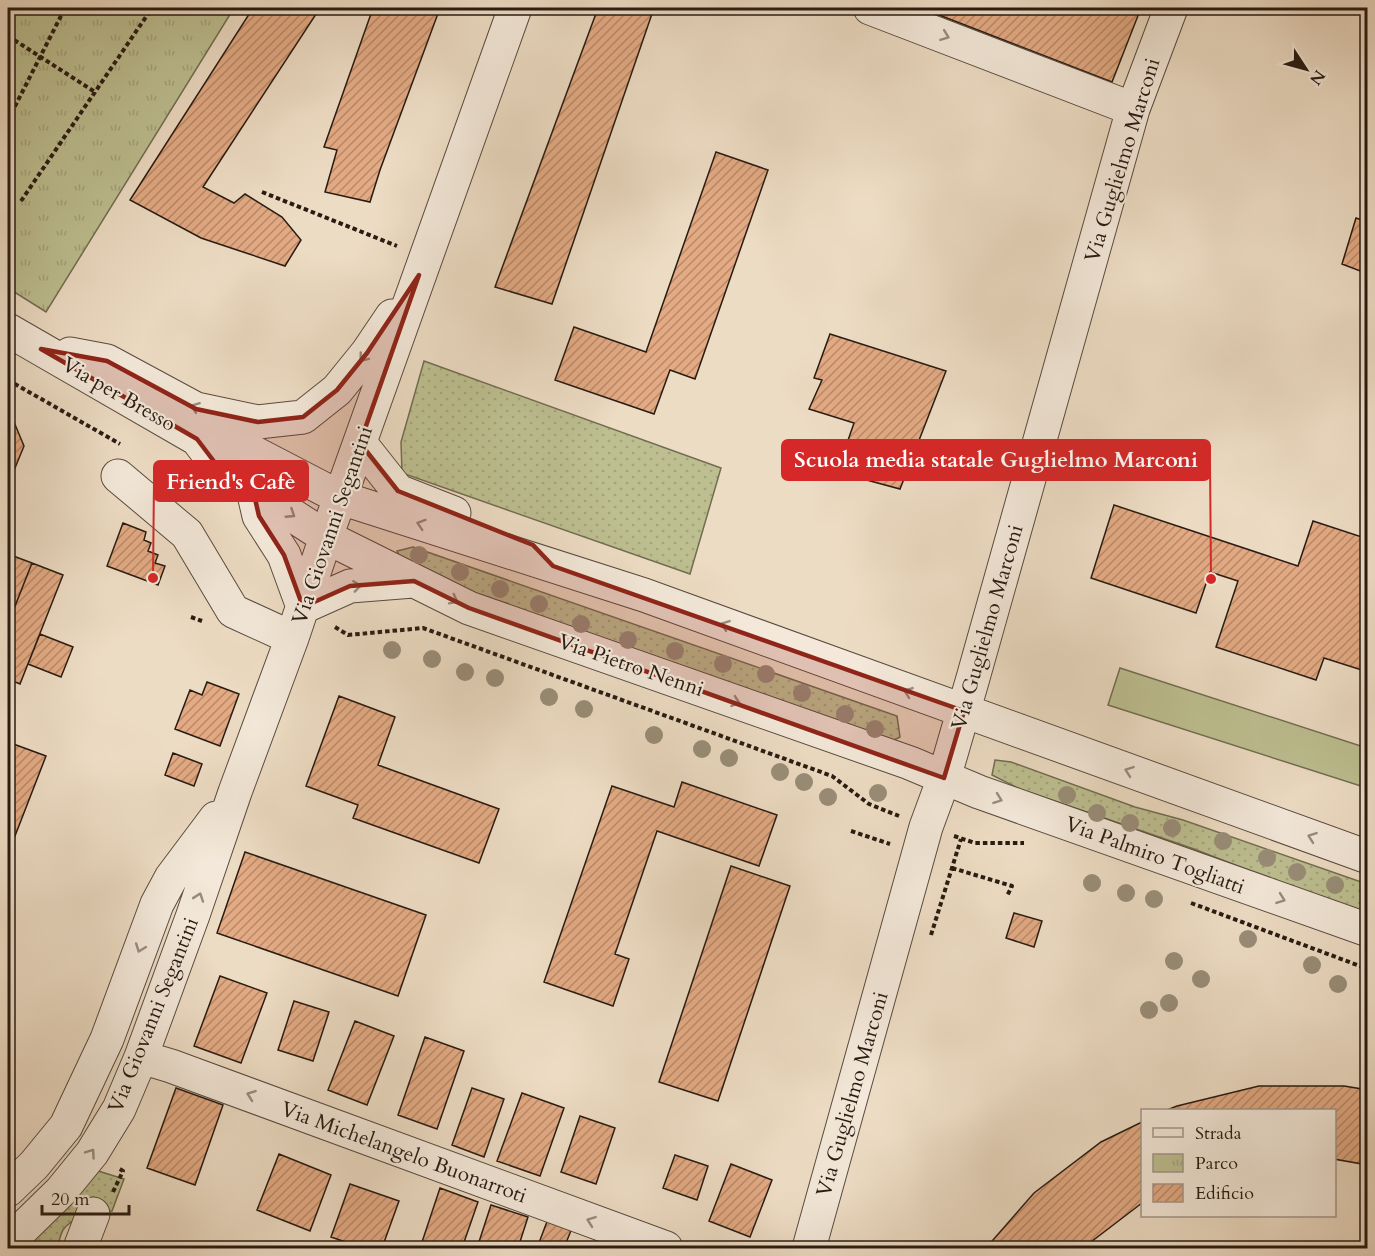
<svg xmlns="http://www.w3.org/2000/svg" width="1375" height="1256" font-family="Cardo,serif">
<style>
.grass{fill:url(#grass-dots);stroke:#726d52;stroke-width:1.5}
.park{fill:url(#park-tufts);stroke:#726d52;stroke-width:1.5}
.garden{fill:#bdbf91;stroke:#726d52;stroke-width:1.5}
.building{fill:url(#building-hatch);stroke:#281b13;stroke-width:1.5}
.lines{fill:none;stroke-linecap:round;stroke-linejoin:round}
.minor-casing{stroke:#594b3f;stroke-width:35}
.path{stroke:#281b13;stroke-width:4;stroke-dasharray:4.5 3;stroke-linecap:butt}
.minor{stroke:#f3e8d9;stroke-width:33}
.tree{fill:#998d78}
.oneway{stroke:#988c80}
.marked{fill:#8f2418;fill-opacity:0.2;stroke:#8f2418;stroke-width:4.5;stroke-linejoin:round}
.labels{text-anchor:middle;stroke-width:4.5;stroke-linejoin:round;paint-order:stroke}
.street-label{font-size:21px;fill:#281b13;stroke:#f3e8d9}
.leader{fill:none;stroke:#d62828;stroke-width:2}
.callout-dot{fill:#d62828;stroke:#f3e8d9;stroke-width:2}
.callout{fill:#d62828;stroke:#d62828;stroke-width:2}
.callout-label{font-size:22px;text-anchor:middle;font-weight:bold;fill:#fff}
</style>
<defs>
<pattern id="grass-dots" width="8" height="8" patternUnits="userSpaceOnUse" patternTransform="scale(1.5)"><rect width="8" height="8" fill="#bdbf91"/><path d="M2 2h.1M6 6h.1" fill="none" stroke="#a2a47c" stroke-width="1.8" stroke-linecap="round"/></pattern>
<pattern id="park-tufts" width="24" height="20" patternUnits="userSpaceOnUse" patternTransform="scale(1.5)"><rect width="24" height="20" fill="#bdbf91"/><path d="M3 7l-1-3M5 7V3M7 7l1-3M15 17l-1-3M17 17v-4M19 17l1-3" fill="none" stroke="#a2a47c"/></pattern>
<pattern id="building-hatch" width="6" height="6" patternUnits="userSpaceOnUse" patternTransform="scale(1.5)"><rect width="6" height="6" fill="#e3aa83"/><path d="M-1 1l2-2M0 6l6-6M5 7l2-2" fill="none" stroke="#b88a6a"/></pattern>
</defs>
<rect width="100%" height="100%" fill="#eddcc4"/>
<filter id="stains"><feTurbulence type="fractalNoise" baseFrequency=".00333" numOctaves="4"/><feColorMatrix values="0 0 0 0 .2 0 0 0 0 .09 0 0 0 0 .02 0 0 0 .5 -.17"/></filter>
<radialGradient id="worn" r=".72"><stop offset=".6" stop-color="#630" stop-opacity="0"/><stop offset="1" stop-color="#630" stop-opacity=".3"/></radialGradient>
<path class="grass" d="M424,361L721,468L690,574L402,473L401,442Z
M413,547L897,716L900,737L886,744L446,585L404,566L397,551Z
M995,760L1011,762L1135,807L1183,820L1367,884V916L1194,849L1020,789L992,775Z
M95,1170L124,1179L112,1211C96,1214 73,1215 63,1230C60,1235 59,1243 57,1248H43L39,1247L38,1248H17Z"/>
<path class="park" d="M8,8H234L46,312L8,288Z"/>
<path class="garden" d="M1120,668L1367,748V788L1108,705Z"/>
<path class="building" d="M253,8H320L203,187L234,203L245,194L282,217L301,240L285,266L201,238L130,200Z
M373,8H440L380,170L370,202L325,192L337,150L324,147Z
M598,8H654L552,304L495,287Z
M921,8H1141L1112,82Z
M716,152L768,170L695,379L670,370L654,414L555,380L574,327L646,352Z
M1356,218L1368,222V274L1342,264Z
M830,334L946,371L900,489L837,472L854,423L809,409L822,380L814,378Z
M8,420L14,422L24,446L8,485Z
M1114,505L1298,566L1313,521L1368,539V672L1324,658L1316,680L1216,647L1238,581L1210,572L1196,613L1091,578Z
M123,523L146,532L144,540L151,543L148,551L158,555L155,563L165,566L158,585L107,566Z
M8,554L32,563L15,606L8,603Z
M32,563L63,575L20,684L8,679V624Z
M40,634L73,647L61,677L28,664Z
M207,682L239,694L220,746L175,729L190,690L202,695Z
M339,696L395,717L378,765L499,809L479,863L353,818L358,805L306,786Z
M8,742L46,756L8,854Z
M173,753L202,764L194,786L165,775Z
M682,782L777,815L759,866L657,831L615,954L629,959L613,1006L544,982L612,786L674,807Z
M245,852L426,915L398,996L217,933Z
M731,866L790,886L718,1101L659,1082Z
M1014,913L1042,921L1034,947L1006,938Z
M220,976L267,993L241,1063L194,1046Z
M294,1001L329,1012L313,1061L278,1050Z
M355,1021L394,1036L367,1105L328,1090Z
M425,1037L464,1051L437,1129L398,1115Z
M1259,1086H1344L1368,1090V1165L1334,1159V1110H1167L1177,1106Z
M176,1088L223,1105L195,1185L147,1168Z
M472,1088L504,1099L484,1157L452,1145Z
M522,1093L564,1108L540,1176L497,1161Z
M580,1116L615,1128L596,1184L561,1172Z
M1142,1122V1203L1083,1248H986L1034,1193L1101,1142Z
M279,1154L331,1175L310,1231L257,1210Z
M675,1155L708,1166L697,1200L663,1188Z
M731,1164L772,1180L750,1237L709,1221Z
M350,1184L399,1201L382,1248H363L331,1237Z
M440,1188L478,1202L462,1248H441L422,1242Z
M491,1205L528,1217L518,1248H477Z
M548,1219L572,1228L564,1248H537Z"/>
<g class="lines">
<g class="minor-casing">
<path id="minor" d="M870,8L1133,109
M8,330L197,439L245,448L341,498L644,595L1368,857
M70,354L107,361L196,409L258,422L303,417L337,390L367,353L392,316
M197,439L222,472L253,490L326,537L469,608L910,763L979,792L1368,930
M360,443L398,491L454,513
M118,476L187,534L233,611L292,638
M253,490L259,516L284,555L303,607
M303,607L350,586L413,581
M141,1057L171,1066L666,1248
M8,1190L34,1165L66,1126L107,1039L157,904L171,878L216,818
M8,1240L16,1235L61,1191L92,1153L119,1109L141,1057L193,915L235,792L292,638L326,537L515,8
M80,1248L93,1214
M809,1248L926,827L944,778L973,678L1133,109L1171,8"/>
</g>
<path class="path" d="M8,36L95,92
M8,120L65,8
M262,192L397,246
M21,201L152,8
M8,380L120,444
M155,464L194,489
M191,617L202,621
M335,627L348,635L423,628L832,776L869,804L899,816
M851,831L890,844
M954,836L975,843H1024
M952,868L1012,886L1007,896
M1191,903L1368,969
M931,935L961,839
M113,1192L123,1171L118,1168"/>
<use href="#minor" class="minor"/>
</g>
<g class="tree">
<circle cx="419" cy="555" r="9"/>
<circle cx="460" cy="572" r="9"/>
<circle cx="500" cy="589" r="9"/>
<circle cx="539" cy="604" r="9"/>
<circle cx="581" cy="624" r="9"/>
<circle cx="628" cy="640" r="9"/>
<circle cx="392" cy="650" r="9"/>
<circle cx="675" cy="651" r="9"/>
<circle cx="432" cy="659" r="9"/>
<circle cx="723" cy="664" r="9"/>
<circle cx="465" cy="672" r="9"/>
<circle cx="766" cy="674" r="9"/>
<circle cx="495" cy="678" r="9"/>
<circle cx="802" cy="693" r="9"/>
<circle cx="549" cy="697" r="9"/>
<circle cx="584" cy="709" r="9"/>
<circle cx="845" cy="714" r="9"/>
<circle cx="875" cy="729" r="9"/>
<circle cx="654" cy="735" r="9"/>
<circle cx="702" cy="749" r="9"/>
<circle cx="729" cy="758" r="9"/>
<circle cx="780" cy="772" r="9"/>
<circle cx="804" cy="782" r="9"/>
<circle cx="878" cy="793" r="9"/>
<circle cx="1067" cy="795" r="9"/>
<circle cx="828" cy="797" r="9"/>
<circle cx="1097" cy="813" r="9"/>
<circle cx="1130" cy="823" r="9"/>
<circle cx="1172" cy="828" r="9"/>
<circle cx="1223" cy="841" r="9"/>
<circle cx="1267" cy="858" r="9"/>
<circle cx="1297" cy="872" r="9"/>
<circle cx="1092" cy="883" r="9"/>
<circle cx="1335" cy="885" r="9"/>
<circle cx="1126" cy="893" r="9"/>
<circle cx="1154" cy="899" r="9"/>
<circle cx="1248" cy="939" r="9"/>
<circle cx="1174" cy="961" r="9"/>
<circle cx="1312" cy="965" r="9"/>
<circle cx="1201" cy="979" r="9"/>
<circle cx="1338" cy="984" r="9"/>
<circle cx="1169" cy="1003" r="9"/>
<circle cx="1149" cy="1010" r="9"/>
</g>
<defs><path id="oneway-chevron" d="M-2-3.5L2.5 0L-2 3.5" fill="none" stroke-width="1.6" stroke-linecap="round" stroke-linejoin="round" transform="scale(1.5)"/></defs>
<g class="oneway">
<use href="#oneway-chevron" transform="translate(945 36) rotate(21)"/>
<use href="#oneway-chevron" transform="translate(363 358) rotate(128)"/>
<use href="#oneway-chevron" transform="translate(195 407) rotate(-159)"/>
<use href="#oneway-chevron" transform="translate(291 514) rotate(33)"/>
<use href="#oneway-chevron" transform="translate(421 524) rotate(-162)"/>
<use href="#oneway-chevron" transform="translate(357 586) rotate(-8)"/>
<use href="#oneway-chevron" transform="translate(454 600) rotate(27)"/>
<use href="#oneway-chevron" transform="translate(725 625) rotate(-160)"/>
<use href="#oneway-chevron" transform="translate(908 692) rotate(-160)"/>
<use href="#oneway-chevron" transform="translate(736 702) rotate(19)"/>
<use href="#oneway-chevron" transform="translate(1129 771) rotate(-160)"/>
<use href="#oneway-chevron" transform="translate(998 799) rotate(20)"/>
<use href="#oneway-chevron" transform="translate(1312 837) rotate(-160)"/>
<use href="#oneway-chevron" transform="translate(199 897) rotate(-71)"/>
<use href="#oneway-chevron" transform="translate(1281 899) rotate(20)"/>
<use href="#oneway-chevron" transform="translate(140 948) rotate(110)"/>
<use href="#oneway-chevron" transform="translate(251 1095) rotate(-160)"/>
<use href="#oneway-chevron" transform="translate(91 1153) rotate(-55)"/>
<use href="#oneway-chevron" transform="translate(591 1221) rotate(-160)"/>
</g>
<path class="marked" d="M419,275L360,443L398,491L533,545L553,566L964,711L944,778L469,608L414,581L350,586L303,607L284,555L259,516L253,490L222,472L197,439L41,349L107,361L196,409L258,422L303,417L337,390L367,353Z"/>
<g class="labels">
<g class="street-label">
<text transform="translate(1122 160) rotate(-73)" y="7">Via Guglielmo Marconi</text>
<text transform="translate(119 394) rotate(30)" y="7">Via per Bresso</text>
<text transform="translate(332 525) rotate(-71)" y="7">Via Giovanni Segantini</text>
<text transform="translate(987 627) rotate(-74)" y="7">Via Guglielmo Marconi</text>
<text transform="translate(631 665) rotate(19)" y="7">Via Pietro Nenni</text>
<text transform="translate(1155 855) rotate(20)" y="7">Via Palmiro Togliatti</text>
<text transform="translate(153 1015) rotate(-68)" y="7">Via Giovanni Segantini</text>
<text transform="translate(852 1094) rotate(-74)" y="7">Via Guglielmo Marconi</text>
<text transform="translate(404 1152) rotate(20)" y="7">Via Michelangelo Buonarroti</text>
</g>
</g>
<path class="leader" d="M1211 579L1210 460M153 578L154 481"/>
<g class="callout-dot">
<circle cx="1211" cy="579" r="6"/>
<circle cx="153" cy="578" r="6"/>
</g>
<g class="callout">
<rect x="782" y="440" width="428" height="40" rx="6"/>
<rect x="154" y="461" width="154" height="40" rx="6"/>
</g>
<g class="callout-label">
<text x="996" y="467">Scuola media statale Guglielmo Marconi</text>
<text x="231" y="489">Friend's Cafè</text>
</g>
<rect width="1375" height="1256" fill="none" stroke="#eddcc4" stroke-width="30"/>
<rect x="9" y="9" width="1357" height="1238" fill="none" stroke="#281b13" stroke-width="3"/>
<rect x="15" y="15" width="1345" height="1226" fill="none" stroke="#281b13" stroke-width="1.5"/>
<rect x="1141" y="1109" width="195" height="108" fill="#f3e8d9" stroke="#a2968a" stroke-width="1.5"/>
<rect x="1153" y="1128" width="30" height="9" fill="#f3e8d9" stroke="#a2968a" stroke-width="1.5"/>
<text x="1195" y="1139" font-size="18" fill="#281b13">Strada</text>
<rect x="1153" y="1154" width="30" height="18" fill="url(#park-tufts)" stroke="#a2968a" stroke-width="1.5"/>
<text x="1195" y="1169" font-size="18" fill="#281b13">Parco</text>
<rect x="1153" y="1184" width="30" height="18" fill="url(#building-hatch)" stroke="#a2968a" stroke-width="1.5"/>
<text x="1195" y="1199" font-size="18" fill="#281b13">Edificio</text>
<g transform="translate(1306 69) rotate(126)" stroke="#f3e8d9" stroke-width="4.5" paint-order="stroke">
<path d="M0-4.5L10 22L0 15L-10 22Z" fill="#281b13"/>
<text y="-9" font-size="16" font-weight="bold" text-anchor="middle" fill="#281b13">N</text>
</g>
<path d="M42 1205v9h87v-9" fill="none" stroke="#281b13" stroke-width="3"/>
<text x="51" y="1205" font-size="18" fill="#281b13" stroke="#f3e8d9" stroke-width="4.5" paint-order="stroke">20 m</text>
<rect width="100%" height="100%" filter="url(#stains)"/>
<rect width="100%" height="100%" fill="url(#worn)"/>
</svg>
